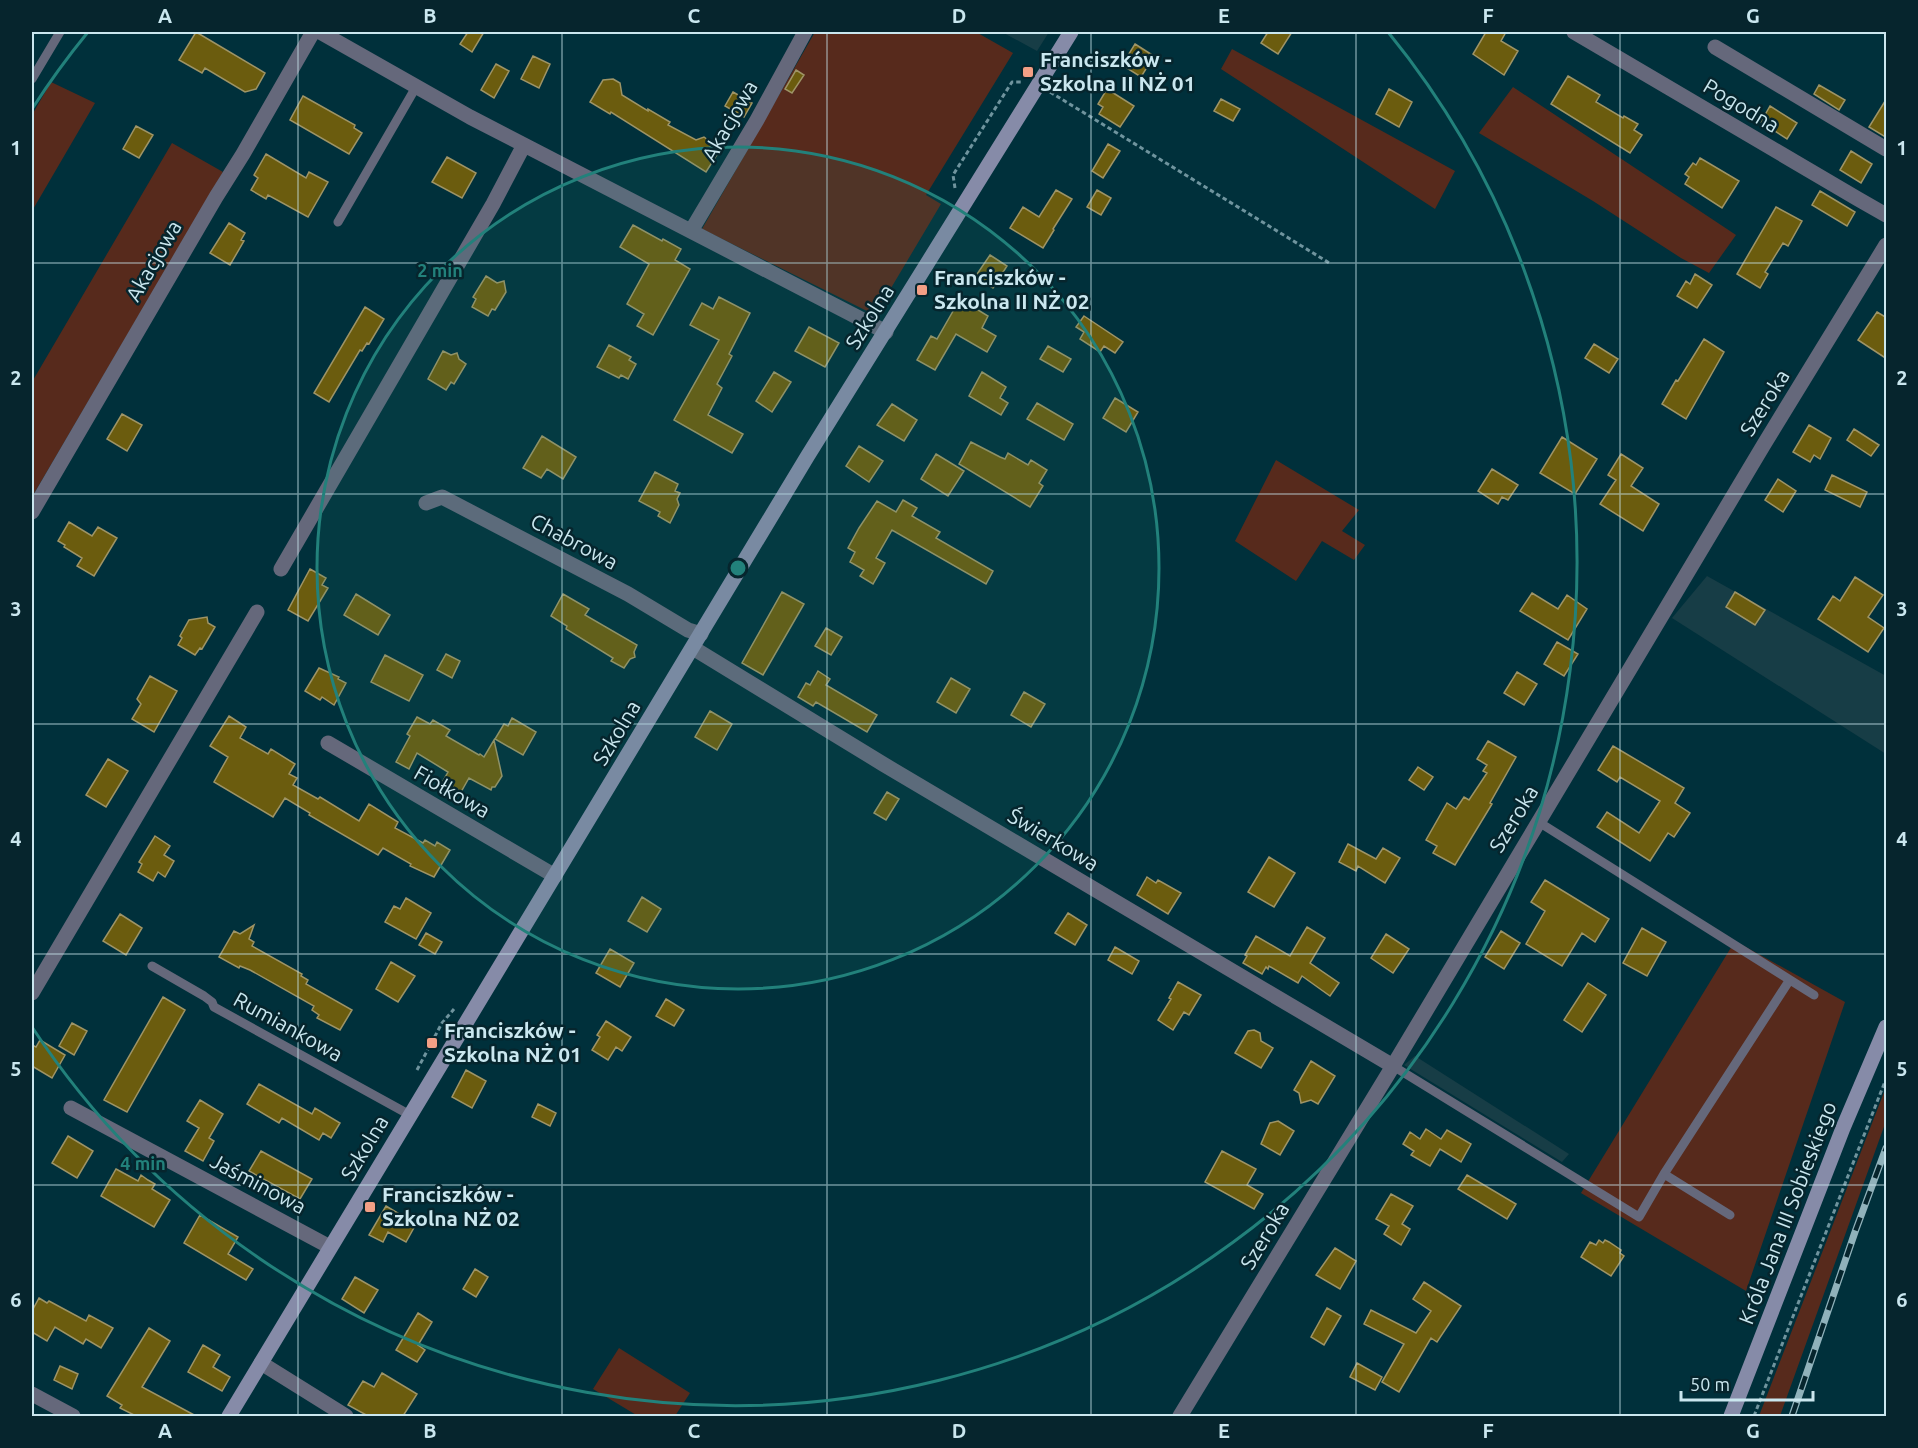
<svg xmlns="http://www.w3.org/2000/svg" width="1918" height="1448" font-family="Ubuntu,sans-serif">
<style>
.built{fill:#173d46}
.green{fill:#572a1c}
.building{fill:#6b5c0e;stroke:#9e9466;stroke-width:1.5}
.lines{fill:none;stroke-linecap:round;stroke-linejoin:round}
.path{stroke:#6f949e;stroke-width:3;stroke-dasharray:4.5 3;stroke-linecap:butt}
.lane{stroke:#65687b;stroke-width:9}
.street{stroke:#65687b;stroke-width:15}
.secondary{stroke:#868ba8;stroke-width:15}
.rail-casing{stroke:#90b2bb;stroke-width:7}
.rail{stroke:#06252d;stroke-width:4.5;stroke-dasharray:14;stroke-linecap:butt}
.grid{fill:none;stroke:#cae7ef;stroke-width:1.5;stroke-opacity:0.55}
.ring{fill:none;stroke:#22817b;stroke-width:3}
.poi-dot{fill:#f39f85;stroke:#06252d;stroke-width:2}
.labels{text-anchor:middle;stroke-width:5;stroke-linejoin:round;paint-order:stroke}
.poi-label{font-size:21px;font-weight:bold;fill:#cae7ef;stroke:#06252d;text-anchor:start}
.street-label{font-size:21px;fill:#cae7ef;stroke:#06252d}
.centre{fill:#22817b;stroke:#06252d;stroke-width:3}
.ring-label{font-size:18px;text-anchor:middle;font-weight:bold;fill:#22817b;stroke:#06252d;stroke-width:5;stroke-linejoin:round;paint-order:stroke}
.neatline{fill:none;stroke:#cae7ef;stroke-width:2}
.grid-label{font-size:20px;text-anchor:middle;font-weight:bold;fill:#cae7ef}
</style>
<rect width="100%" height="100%" fill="#00303b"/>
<path class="built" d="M1002,32H1049L1037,51Z
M1707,576L1886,676V754L1672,618Z
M1415,1056L1569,1154L1562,1162L1404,1065Z"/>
<path class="green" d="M815,32H976L1013,53L926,195L941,204L875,315L702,229Z
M1232,49L1455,171L1435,209L1221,69Z
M51,82L95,103L32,211V115Z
M1513,87L1736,235L1709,273L1681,258L1593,201L1479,133Z
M172,143L223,172L32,497V382Z
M1276,460L1359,510L1342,531L1365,545L1354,560L1322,541L1296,581L1235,541Z
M1735,941L1845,1002L1746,1291L1581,1193Z
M1886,1087V1121L1780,1416H1759Z
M619,1348L690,1393L675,1416H638L593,1389Z"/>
<path class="building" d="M196,32L265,73L256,89L245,92L205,68L202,73L179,60Z
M468,32H484L472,52L460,44Z
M1268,32H1292L1278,54L1261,43Z
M1486,32H1506L1501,41L1518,51L1504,75L1473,54Z
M1135,44L1154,56L1141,77L1122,65Z
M533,56L550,64L539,88L521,79Z
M496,64L509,71L494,98L481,90Z
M796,70L804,75L792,93L785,89Z
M1568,76L1600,95L1596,102L1623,118L1624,116L1638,124L1634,130L1642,135L1630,153L1551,104Z
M613,79L620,83L622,95L648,111V109L670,122L668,125L696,140L704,137L709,141L711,149L718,153L706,172L611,112L610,114L590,102L603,80Z
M1819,85L1845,100L1839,110L1814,94Z
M1107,89L1134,106L1120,127L1099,114L1103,107L1098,104Z
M1389,89L1412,102L1399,127L1376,114Z
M733,92L752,103L744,117L725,106Z
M303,96L355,125L354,128L362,133L349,154L290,120Z
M1887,98V138L1869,127Z
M1221,99L1240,109L1233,121L1214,111Z
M1770,106L1797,123L1787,139L1761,122Z
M136,126L153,135L139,158L123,149Z
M1108,144L1120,151L1103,178L1092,171Z
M1851,151L1872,164L1861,183L1840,170Z
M266,154L306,178L309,172L328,182L308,217L268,195L266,199L251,190L258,178L254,175Z
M447,157L476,173L462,198L432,182Z
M1700,158L1739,181L1722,208L1685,184L1689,177L1685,174L1693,163L1696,165Z
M1056,190L1072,199L1053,229L1054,230L1043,248L1010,228L1023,207L1039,217Z
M1097,190L1111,198L1101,215L1087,207Z
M1820,191L1855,212L1847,226L1812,205Z
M1776,207L1802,221L1788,246L1783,243L1765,272L1768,274L1760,288L1737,274Z
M229,223L245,233L241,240L244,241L230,265L210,253Z
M633,225L662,241L663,239L681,249L675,260L690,269L653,335L637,326L644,314L627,304L649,264L620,247Z
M990,255L1007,266L993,288L975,277Z
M1695,274L1712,285L1697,308L1677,296L1686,281L1690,284Z
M486,276L497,283L504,281L506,292L495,310L492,309L488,316L472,307L476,299L473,297Z
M719,297L750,313L729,354L732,356L717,384L722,388L708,415L743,434L732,453L674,420L719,340L690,325L702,303L713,309Z
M960,299L988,316L982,328L996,336L987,352L956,334L935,370L917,360L931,336L937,339Z
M365,307L384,319L369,344L367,343L362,351L360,350L329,402L314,393Z
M1877,312L1887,318V359L1858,340Z
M1084,316L1123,342L1115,353L1104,346L1100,352L1080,339L1084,332L1076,327Z
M809,327L839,343L825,367L795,351Z
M1704,339L1724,352L1686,419L1662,404L1676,380L1678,381Z
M1594,344L1618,359L1609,373L1585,358Z
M609,345L631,357L629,360L636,364L628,379L621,375L619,378L597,367Z
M1048,346L1071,359L1063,372L1040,359Z
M443,351L451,355L457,353L459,359L466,364L454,384L451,382L446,390L428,379Z
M774,372L791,382L772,412L756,401Z
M982,372L1006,387L1000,398L1008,403L1001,415L969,396Z
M1115,398L1138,412L1126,432L1103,418Z
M1037,403L1073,424L1064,440L1027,419Z
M892,404L917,420L904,441L877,425Z
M122,414L142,425L127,451L107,439Z
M1809,425L1831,438L1820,459L1814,455L1810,462L1793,452Z
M1854,429L1879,445L1871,456L1847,440Z
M542,436L576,457L563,479L547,469L541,478L523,468Z
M1562,437L1597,459L1575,494L1540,473Z
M971,442L1000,457L1005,459L1008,453L1028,465L1031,460L1047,470L1039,483L1043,486L1030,507L959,464Z
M859,446L883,461L869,482L846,466Z
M936,454L964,471L948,496L921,479Z
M1621,454L1643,468L1631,486L1659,504L1643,531L1600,504L1616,480L1608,475Z
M1492,469L1518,485L1508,500L1502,497L1498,504L1478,491Z
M655,472L678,484L675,491L680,493L677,499L679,505L670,523L658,516L660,512L639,501Z
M1832,475L1867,492L1860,507L1825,490Z
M1778,479L1796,491L1783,512L1765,500Z
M903,500L917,508L912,516L940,532L936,538L993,571L986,584L892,530L876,558L885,563L873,584L860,576L864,570L850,562L855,552L848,548L859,528L877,501L896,512Z
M69,522L92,536L98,527L117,538L94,576L77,566L82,558L64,547L65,545L58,541Z
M310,569L326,578L322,585L328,588L308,621L288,610Z
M1855,577L1883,595L1868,617L1884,628L1868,652L1818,619L1833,596L1840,601Z
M782,592L804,604L763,675L742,663Z
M1735,592L1765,610L1755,625L1726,607Z
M1532,593L1558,609L1567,595L1587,609L1568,640L1520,611Z
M356,594L390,615L378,635L344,615Z
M563,594L589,609L585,615L637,645L634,652L635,657L630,659L624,668L611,661L613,658L566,629L567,626L551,616Z
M207,617L208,623L215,627L202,649L200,648L195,655L178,645L182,638L180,636L189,620Z
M826,628L842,637L831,655L815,646Z
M1557,642L1578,654L1564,676L1544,664Z
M446,654L460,661L452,678L437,670Z
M385,655L423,675L409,701L371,682Z
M319,668L339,677L338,679L346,683L334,705L322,697L320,700L305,691Z
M818,671L830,679L826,685L877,715L867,732L816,702L813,706L798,697L806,683L810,685Z
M1517,672L1537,684L1524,705L1504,693Z
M150,676L177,691L154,732L132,719L141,704L137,699Z
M951,678L970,689L956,713L937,702Z
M1024,692L1045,704L1031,727L1011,715Z
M710,711L732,724L717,750L695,737Z
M229,716L246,727L240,738L268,754L271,749L295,764L289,774L297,778L293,785L318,799L320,797L359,821L369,804L398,822L395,828L423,843L425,840L435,846L437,842L450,850L434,877L410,866L411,864L383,848L378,855L309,815L310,813L285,798L273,817L214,782L228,757L210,746Z
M417,717L430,724L433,720L450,730L446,736L479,755L480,754L484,757L494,740L502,776L495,787H492L491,790L469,778L461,792L443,781L448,772L417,753L409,769L396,762L410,736L407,734Z
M512,718L536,732L523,755L495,739L504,724L508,726Z
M1488,741L1516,757L1490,803L1492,804L1455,865L1433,853L1437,846L1426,840L1447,803L1456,809L1464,797L1469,800L1487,773L1483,771L1487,765L1477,759Z
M1613,746L1684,788L1675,803L1690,813L1674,837L1668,833L1650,861L1597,827L1607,812L1639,833L1660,801L1620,777L1617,782L1598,770Z
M108,759L128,771L106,807L86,795Z
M1418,767L1433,777L1424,790L1409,780Z
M887,792L899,799L886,820L874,813Z
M155,836L170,846L164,855L174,861L165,877L158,872L153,881L138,872L142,864L139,862Z
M1348,844L1376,859L1383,848L1400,858L1385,883L1358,866L1356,871L1339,862Z
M1269,857L1295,873L1274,907L1248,892Z
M1147,877L1156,883L1158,880L1181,893L1168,914L1137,895Z
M1545,880L1609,919L1595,942L1582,933L1562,966L1526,944L1545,911L1531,902Z
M642,897L661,909L647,932L628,921Z
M406,898L431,913L416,939L385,922L394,906L400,909Z
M1068,913L1087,925L1075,945L1055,933Z
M120,914L142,928L126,955L103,941Z
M254,925L249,939L254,942L252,946L302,974L301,976L308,980L306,984L352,1010L340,1030L317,1018L319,1015L312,1010L314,1006L250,970L240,966L239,968L219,957L234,931L240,934Z
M1307,927L1325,938L1310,963L1339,983L1330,996L1302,976L1298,983L1269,966L1268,969L1266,967L1262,974L1243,963L1247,956L1245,955L1256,936L1290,956Z
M1642,928L1666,942L1647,976L1623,963Z
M1501,931L1520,943L1504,969L1485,957Z
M426,933L442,942L435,954L419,945Z
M1386,934L1409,949L1393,973L1371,958Z
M1115,947L1139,961L1132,974L1108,960Z
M610,949L634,963L620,987L596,973Z
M391,962L415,976L398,1002L376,989Z
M1178,982L1201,995L1189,1015L1184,1012L1173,1030L1158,1020L1171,999L1169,998Z
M1588,983L1606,995L1582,1032L1564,1020Z
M163,997L185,1010L127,1112L104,1100Z
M666,999L684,1010L674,1026L656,1016Z
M606,1021L631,1037L622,1051L616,1047L608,1060L592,1050L600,1037L597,1035Z
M72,1023L87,1031L74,1055L59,1046Z
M1254,1030L1260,1033L1261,1041L1273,1048L1261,1068L1235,1053L1248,1031Z
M40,1040L65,1055L52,1078L32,1066V1045L36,1047Z
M1311,1061L1335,1076L1318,1104L1311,1100L1301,1103L1299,1093L1294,1090Z
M466,1070L486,1081L472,1108L452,1097Z
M259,1084L312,1114L315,1108L340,1123L331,1138L323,1133L319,1140L282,1118L279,1123L247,1104Z
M200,1100L223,1114L209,1138L214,1141L203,1161L185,1151L199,1128L187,1121Z
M538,1104L556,1113L550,1126L532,1117Z
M1278,1121L1294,1131L1280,1155L1261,1144L1270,1123Z
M1426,1129L1441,1139L1447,1130L1471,1144L1461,1162L1440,1149L1430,1166L1411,1155L1414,1151L1403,1144L1410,1132L1420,1139Z
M68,1136L93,1151L77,1178L52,1163Z
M261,1151L312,1179L300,1199L249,1171Z
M1222,1151L1256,1169L1247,1185L1263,1194L1254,1209L1205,1182Z
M116,1169L138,1181L141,1175L148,1180L155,1184L152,1189L170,1200L154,1227L101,1196Z
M1467,1175L1516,1204L1507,1219L1458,1189Z
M1391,1194L1413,1206L1402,1224L1410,1229L1401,1245L1384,1234L1389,1226L1376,1219Z
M386,1206L416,1224L406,1242L388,1232L383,1242L369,1235Z
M200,1215L238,1237L228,1254L253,1269L246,1280L184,1243Z
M1599,1240L1603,1243L1605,1240L1609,1242L1621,1250L1620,1253L1624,1256L1611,1276L1581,1257L1590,1242L1596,1245Z
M1335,1248L1356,1261L1340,1289L1316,1275Z
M475,1269L488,1277L476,1297L463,1289Z
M355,1277L378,1290L364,1313L342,1299Z
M1424,1282L1461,1306L1437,1342L1431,1338L1399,1392L1382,1382L1404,1344L1364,1324L1371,1310L1416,1333L1431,1311L1413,1299Z
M39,1298L47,1303L49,1301L86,1321L89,1315L113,1328L101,1348L86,1339L83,1344L55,1327L47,1341L32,1332V1311Z
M1327,1308L1341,1316L1324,1345L1311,1337Z
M418,1313L432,1322L418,1345L425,1350L417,1362L396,1350Z
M149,1328L170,1341L142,1387L196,1416H136L120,1408L122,1405L107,1396Z
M203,1345L220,1355L213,1367L230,1377L222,1391L188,1372Z
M1357,1363L1382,1377L1375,1390L1350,1377Z
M60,1366L78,1374L72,1389L54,1380Z
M382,1373L417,1394L403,1416H368L348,1405L363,1381L374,1387Z"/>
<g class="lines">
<path class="path" d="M1050,92L1331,264
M955,188L953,175L1012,82H1023
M417,1070L442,1023L454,1009
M1754,1416L1886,1079"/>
<path class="lane" d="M32,79L60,32
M338,222L416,87
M1537,821L1814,995
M152,966L204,996L212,1002L214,1007L410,1115
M1393,1066L1639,1217L1664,1174L1730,1215
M1664,1174L1789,981"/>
<path class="street" d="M320,32L470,117L886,332
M1574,32L1858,199L1886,215
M1715,47L1886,149
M691,231L757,120L805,32
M426,503L442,497L628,594L688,630L701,634
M32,512L216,197L243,154L313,32
M281,569L493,204L524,145
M693,648L883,764L1393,1066
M328,743L555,876
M32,993L257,612
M71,1108L330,1247
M261,1363L346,1416
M32,1394L73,1416
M1180,1416L1393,1066L1763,446L1886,245"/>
<path class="secondary" d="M229,1416L807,457L1071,32
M1731,1416L1843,1128L1886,1027"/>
<g class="rail-casing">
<path id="rail" d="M1792,1416L1855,1232L1886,1148"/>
</g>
<use href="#rail" class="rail"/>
</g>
<path class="grid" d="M298,32V1416M562,32V1416M827,32V1416M1091,32V1416M1356,32V1416M1620,32V1416M32,263H1886M32,494H1886M32,724H1886M32,954H1886M32,1185H1886"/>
<circle cx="738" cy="568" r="421" fill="#22817b" fill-opacity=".12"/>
<g class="ring">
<circle cx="738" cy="568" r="421"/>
<path d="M32 109A842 842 0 0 1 88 32M1388 32A842 842 0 1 1 32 1027"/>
</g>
<g class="poi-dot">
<rect x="1022" y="66" width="12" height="12" rx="3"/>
<rect x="916" y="284" width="12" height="12" rx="3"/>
<rect x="426" y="1037" width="12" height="12" rx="3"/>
<rect x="364" y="1201" width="12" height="12" rx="3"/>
</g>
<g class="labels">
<g class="poi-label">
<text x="1040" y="67">Franciszków -<tspan x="1040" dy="24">Szkolna II NŻ 01</tspan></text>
<text x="934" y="285">Franciszków -<tspan x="934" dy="24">Szkolna II NŻ 02</tspan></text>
<text x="444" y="1038">Franciszków -<tspan x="444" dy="24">Szkolna NŻ 01</tspan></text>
<text x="382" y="1202">Franciszków -<tspan x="382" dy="24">Szkolna NŻ 02</tspan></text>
</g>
<g class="street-label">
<text transform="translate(1741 106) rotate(31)" y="7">Pogodna</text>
<text transform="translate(730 121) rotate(-60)" y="7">Akacjowa</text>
<text transform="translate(154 261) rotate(-60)" y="7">Akacjowa</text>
<text transform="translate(870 317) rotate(-58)" y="7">Szkolna</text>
<text transform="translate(1765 403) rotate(-58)" y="7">Szeroka</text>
<text transform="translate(574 542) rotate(28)" y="7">Chabrowa</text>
<text transform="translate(617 733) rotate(-59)" y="7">Szkolna</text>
<text transform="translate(452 792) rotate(30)" y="7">Fiołkowa</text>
<text transform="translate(1514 819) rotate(-59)" y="7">Szeroka</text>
<text transform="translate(1053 840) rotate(31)" y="7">Świerkowa</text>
<text transform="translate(288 1027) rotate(29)" y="7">Rumiankowa</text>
<text transform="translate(365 1148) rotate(-59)" y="7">Szkolna</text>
<text transform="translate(258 1184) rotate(28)" y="7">Jaśminowa</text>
<text transform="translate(1788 1213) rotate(-69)" y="7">Króla Jana III Sobieskiego</text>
<text transform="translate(1265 1236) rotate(-59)" y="7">Szeroka</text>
</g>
</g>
<circle cx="738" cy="568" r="9" class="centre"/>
<g class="ring-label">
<text x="440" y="277">2 min</text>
<text x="143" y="1170">4 min</text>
</g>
<rect width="1918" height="1448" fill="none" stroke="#06252d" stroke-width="66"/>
<path d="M1681 1391v9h132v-9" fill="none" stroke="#cae7ef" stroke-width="3"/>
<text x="1690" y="1391" font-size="18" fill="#cae7ef" stroke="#06252d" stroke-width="4.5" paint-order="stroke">50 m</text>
<rect x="33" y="33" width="1852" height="1382" class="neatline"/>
<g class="grid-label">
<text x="165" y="23">A</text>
<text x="430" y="23">B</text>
<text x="694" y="23">C</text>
<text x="959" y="23">D</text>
<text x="1224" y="23">E</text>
<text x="1488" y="23">F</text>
<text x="1753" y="23">G</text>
<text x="16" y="155">1</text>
<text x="1902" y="155">1</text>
<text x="16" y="385">2</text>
<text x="1902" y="385">2</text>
<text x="16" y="616">3</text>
<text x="1902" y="616">3</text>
<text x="16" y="846">4</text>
<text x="1902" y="846">4</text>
<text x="16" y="1076">5</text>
<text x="1902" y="1076">5</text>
<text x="16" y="1307">6</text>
<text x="1902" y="1307">6</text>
<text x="165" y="1438">A</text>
<text x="430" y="1438">B</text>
<text x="694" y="1438">C</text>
<text x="959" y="1438">D</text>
<text x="1224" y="1438">E</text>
<text x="1488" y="1438">F</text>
<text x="1753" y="1438">G</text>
</g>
</svg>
